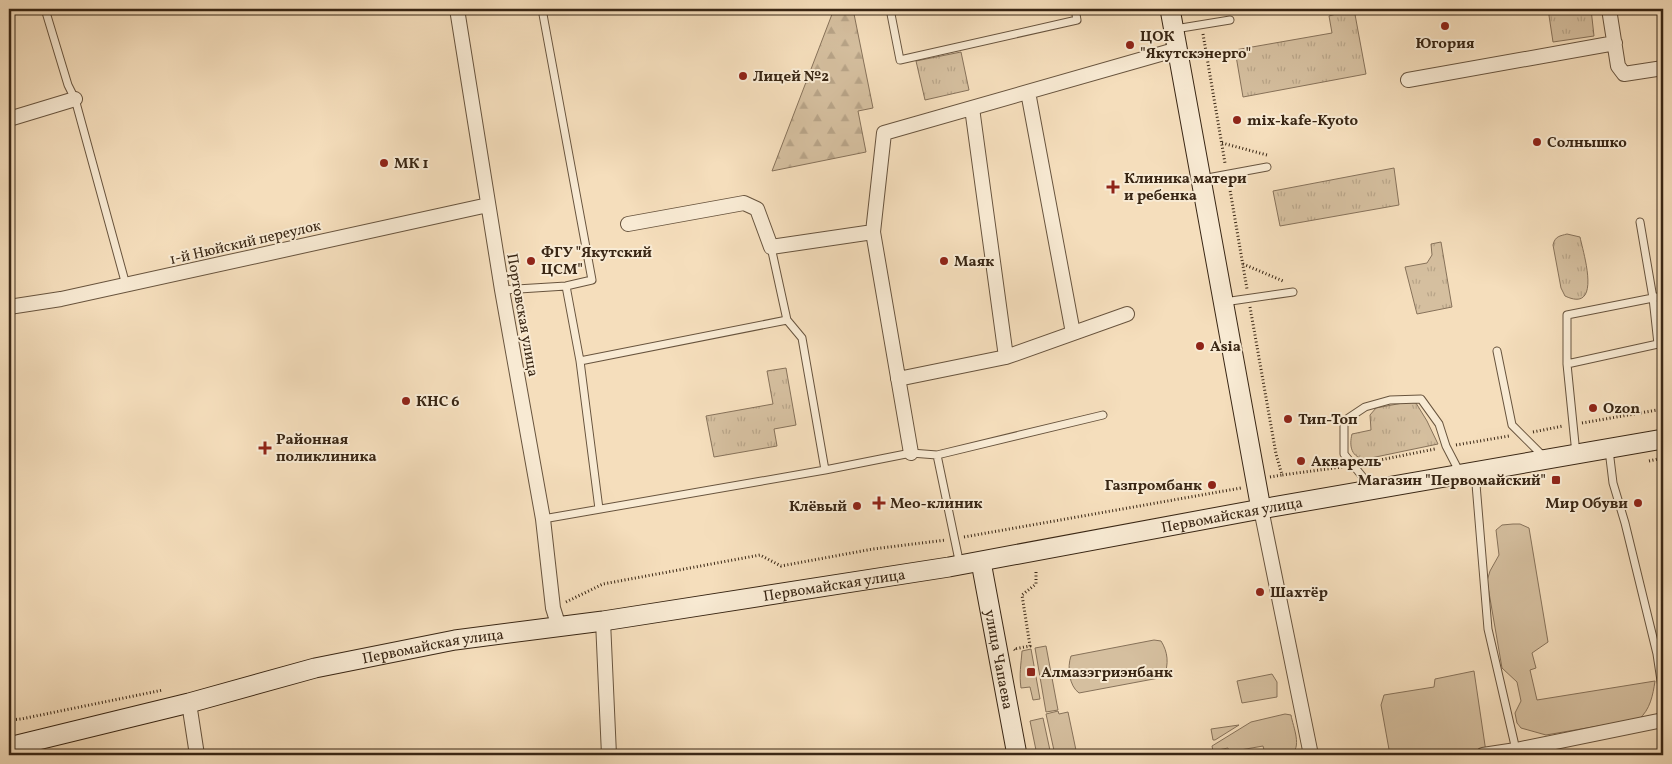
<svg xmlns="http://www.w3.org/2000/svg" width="1672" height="764" font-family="Vollkorn,serif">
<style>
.grass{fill:#d5bf9f;stroke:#87725a}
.forest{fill:url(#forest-firs);stroke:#87725a}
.park{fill:url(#park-tufts);stroke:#87725a}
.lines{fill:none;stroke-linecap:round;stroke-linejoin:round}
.lane-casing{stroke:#68543e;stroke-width:9}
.street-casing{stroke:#68543e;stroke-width:16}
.secondary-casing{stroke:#392614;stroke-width:21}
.path{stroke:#392614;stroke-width:3;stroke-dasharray:1 2.5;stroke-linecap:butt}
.lane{stroke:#f8ead3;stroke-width:7}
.street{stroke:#f8ead3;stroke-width:14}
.secondary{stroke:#f8ead3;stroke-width:19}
.poi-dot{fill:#8f2418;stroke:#f8ead3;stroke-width:2}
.labels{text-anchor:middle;stroke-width:4;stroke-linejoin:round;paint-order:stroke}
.poi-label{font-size:15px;font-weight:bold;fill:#392614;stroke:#f8ead3;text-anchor:start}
.street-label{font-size:15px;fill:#392614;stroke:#f8ead3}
</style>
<defs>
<pattern id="forest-firs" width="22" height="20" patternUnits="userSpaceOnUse" patternTransform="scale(1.25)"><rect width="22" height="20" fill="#d5bf9f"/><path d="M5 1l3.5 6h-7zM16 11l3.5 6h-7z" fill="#b8a488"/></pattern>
<pattern id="park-tufts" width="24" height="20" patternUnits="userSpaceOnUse" patternTransform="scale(1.25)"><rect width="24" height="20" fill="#d5bf9f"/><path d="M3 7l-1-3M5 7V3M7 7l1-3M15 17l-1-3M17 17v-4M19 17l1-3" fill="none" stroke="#b8a488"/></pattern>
</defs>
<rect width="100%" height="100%" fill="#f5debc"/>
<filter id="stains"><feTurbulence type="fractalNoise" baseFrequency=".004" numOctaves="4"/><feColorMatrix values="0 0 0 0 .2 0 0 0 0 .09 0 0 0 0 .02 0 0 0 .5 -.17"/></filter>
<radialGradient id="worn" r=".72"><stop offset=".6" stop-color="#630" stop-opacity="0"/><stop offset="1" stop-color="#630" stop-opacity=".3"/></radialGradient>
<path class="grass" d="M1513,524H1520L1529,528L1548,642L1532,653L1536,668L1530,670L1537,700L1655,681C1653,695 1650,710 1639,719L1546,735L1521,728L1517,723L1515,713L1521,701L1517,682L1502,668L1487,581L1490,571L1499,555L1496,530L1502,525Z
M1154,640L1161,641C1168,652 1169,664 1164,676L1159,678L1079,693C1069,686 1067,667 1071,656Z
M1046,646L1058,710L1046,712L1035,648Z
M1031,649L1040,699L1033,700L1030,687L1021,688C1019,674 1021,665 1022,651Z
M1474,671L1486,752L1464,755H1390L1381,705L1384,695L1434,687L1435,679Z
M1272,674L1277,682V697L1242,703L1237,681Z
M1058,711L1059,714L1068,712L1077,755H1055L1046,714Z
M1285,714L1291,715C1293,727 1303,748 1290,755H1236L1264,750L1263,746L1229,752L1228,748L1213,751L1212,746L1251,722Z
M1043,718L1051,755H1037L1030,721Z
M1239,725L1215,740H1213L1211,729Z"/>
<path class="forest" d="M834,9H853L873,108L858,111L866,152L772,171Z"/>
<path class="park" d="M1354,9L1366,74L1243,97L1235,50L1332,33L1329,16Z
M1548,9H1591L1594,36L1553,42Z
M961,52L969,90L925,100L916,61Z
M1394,168L1399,205L1280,226L1273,191Z
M1567,234L1580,237C1583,252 1603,314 1565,296L1561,288L1553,245C1555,236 1560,236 1567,234Z
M1441,242L1452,307L1417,314L1405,267L1427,263L1432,255L1431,244Z
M786,368L796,425L774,429L777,446L714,457L706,416L773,404L767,371Z
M1408,402L1416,403L1427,421L1438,444L1366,459C1351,458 1349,446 1352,434L1371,430L1370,415L1376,408Z"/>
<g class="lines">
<g class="lane-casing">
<path id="lane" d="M45,9L68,85L75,99L126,285
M890,9L900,60L1077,20L1075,9
M1175,29L1230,20
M1202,179L1267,167
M771,247L787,320L802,338L825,470
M566,286L580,361L599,509
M502,290L566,286L592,280L542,9
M1224,302L1293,292
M1497,351L1512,425L1545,458
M580,361L787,320
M1567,364L1658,344L1653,298L1640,222
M1609,450L1613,483L1625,523L1657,654L1663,694
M1576,454L1567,364V315L1663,296
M937,455L960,565
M1475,472L1488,629L1516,750
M1371,487L1344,454V421L1365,407L1390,400L1421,399L1439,424L1446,446L1460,473
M543,519L825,470L911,453L937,455L1103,415"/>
</g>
<g class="street-casing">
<path id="street" d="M457,9L502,290L543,519L553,608L559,627
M1609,9L1618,66L1624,74L1663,68
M1408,80L1615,43
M1028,92L1073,333
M972,108L1006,357
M9,119L75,99
M628,224L744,203L757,209L771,247L873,232
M9,307L61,299L488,205
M898,379L1006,357L1127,314
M911,453L873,232L884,133L1178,49
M1261,509L1311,755
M603,621L609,755
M189,703L197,755
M1483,755L1516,750L1663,720"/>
</g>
<g class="secondary-casing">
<g id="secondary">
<path d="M1170,9L1261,509"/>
<path id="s1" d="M981,562L1017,755"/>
<path id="s2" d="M9,747L189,703L315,668L455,640L603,621L949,567L1261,509L1663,439"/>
</g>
</g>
<path class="path" d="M1203,34L1225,163
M1222,143L1267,155
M1229,184L1247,289
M1243,264L1283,281
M1250,307L1276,454L1282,475L1342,467
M1582,423L1663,409
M1533,432L1563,426
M1456,445L1509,436
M1649,461L1663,458
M1365,463L1435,449
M1270,477L1282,475
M964,537L1241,488
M566,602L603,584L760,555L781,566L873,549L946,540
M1015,650L1014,649L1030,646L1022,595L1036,584V571
M9,720L21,719L163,690"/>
<use href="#lane" class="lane"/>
<use href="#street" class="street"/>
<use href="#secondary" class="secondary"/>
</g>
<g class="poi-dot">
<circle cx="1445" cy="26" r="5"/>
<circle cx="1130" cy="45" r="5"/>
<circle cx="743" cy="76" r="5"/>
<circle cx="1237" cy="120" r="5"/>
<circle cx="1537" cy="142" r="5"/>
<circle cx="384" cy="163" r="5"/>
<path d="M1110.5 179.5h5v5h5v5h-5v5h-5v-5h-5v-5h5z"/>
<circle cx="531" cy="261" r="5"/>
<circle cx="944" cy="261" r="5"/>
<circle cx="1200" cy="346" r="5"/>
<circle cx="406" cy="401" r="5"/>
<circle cx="1593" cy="408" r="5"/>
<circle cx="1288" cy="419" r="5"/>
<path d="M262.5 440.5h5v5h5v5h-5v5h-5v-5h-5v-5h5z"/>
<circle cx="1301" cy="461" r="5"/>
<rect x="1551" y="475" width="10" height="10" rx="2.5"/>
<circle cx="1212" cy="485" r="5"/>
<path d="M876.5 495.5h5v5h5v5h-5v5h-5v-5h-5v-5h5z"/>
<circle cx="1638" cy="503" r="5"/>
<circle cx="857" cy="506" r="5"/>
<circle cx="1260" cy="592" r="5"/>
<rect x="1026" y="667" width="10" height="10" rx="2.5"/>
</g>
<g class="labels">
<g class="poi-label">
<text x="1140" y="41">ЦОК<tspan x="1140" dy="17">"Якутскэнерго"</tspan></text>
<text x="1445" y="48" text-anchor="middle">Югория</text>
<text x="753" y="81">Лицей №2</text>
<text x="1247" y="125">mix-kafe-Kyoto</text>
<text x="1547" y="147">Солнышко</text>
<text x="394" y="168">МК 1</text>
<text x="1124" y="183">Клиника матери<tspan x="1124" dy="17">и ребенка</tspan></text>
<text x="541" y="257">ФГУ "Якутский<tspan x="541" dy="17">ЦСМ"</tspan></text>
<text x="954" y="266">Маяк</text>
<text x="1210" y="351">Asia</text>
<text x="416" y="406">КНС 6</text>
<text x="1603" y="413">Ozon</text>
<text x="1298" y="424">Тип-Топ</text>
<text x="276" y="444">Районная<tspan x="276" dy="17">поликлиника</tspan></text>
<text x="1311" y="466">Акварель</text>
<text x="1546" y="485" text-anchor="end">Магазин "Первомайский"</text>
<text x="1202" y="490" text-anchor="end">Газпромбанк</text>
<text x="890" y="508">Мео-клиник</text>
<text x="1628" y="508" text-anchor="end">Мир Обуви</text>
<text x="847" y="511" text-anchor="end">Клёвый</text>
<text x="1270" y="597">Шахтёр</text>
<text x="1041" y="677">Алмазэгриэнбанк</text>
</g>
<g class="street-label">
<text transform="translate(245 242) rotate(-13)" y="5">1-й Нюйский переулок</text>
<text transform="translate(523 315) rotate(80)" y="5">Портовская улица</text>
<text dy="5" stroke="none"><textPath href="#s2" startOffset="1246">Первомайская улица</textPath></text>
<text dy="5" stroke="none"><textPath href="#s2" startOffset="842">Первомайская улица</textPath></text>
<text dy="5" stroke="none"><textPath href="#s2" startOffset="436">Первомайская улица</textPath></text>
<text dy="5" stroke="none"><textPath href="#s1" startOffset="99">улица Чапаева</textPath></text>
</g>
</g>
<rect width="1672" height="764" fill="none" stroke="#f5debc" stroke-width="30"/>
<rect x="10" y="10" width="1652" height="744" fill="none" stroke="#392614" stroke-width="2.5"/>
<rect x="15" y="15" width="1642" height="734" fill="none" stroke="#392614"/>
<rect width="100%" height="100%" filter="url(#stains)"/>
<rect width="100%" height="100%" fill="url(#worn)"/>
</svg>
